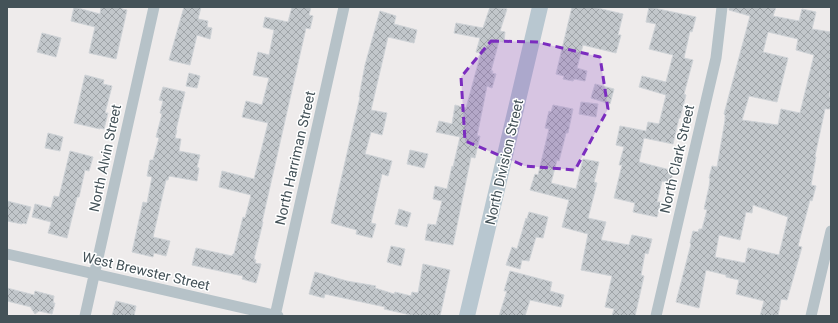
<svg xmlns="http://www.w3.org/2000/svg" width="838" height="323" font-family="Roboto,sans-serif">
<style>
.building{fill:url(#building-cross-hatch);stroke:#cfd3d7;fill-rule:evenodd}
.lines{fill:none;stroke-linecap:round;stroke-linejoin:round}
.street{stroke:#b6c2c8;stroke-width:11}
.secondary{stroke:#b8c7d0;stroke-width:16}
.marked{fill:#7b2cbf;fill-opacity:0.2;stroke:#7b2cbf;stroke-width:3;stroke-dasharray:8 5;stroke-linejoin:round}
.labels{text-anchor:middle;stroke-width:3;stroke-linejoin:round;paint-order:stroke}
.street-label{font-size:14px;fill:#445258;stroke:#fff}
</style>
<defs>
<pattern id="building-cross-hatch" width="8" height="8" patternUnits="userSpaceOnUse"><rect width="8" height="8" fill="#c2c7cb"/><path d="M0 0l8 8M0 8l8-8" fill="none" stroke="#9fa4a8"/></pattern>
</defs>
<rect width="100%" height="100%" fill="#eeebeb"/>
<path class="building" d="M74,7L100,14L101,7H122V9L127,10L116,59L89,53L95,27L71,21Z
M184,7H201L198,19L208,21L207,27L212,28L210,39L197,35L190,65L169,60Z
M292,7H311L309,15L313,16L310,29L306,28L262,222H263L254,259L256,260L255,263L261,264L256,283L242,279L243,276L192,265L196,248L232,256L233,254H234L243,217L245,218L251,195L219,187L222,171L254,179L268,123L242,117L246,101L262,105L269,78L253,75L258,52L269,55L274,30L263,27L265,17L288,22Z
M490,7L507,9L500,31L505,32L504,42L499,41L491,71H493L492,73L496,74L492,88L487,86L477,136H480L475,158L471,157L453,245L425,240L428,224L436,225L442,201L433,199L435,186L447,189L452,166L453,167L460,137L436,132L439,121L452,124L455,105L466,108L481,53L476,52L480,38L454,33L456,23L483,28Z
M572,7H593L623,14L618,35H621L616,53L583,45L577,68L587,71L585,81L574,79L573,81L563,79L564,76L556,74Z
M649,7L696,17L692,32L690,31L684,58L693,60L684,94L686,95L680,118H679L673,144L644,138L639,162L674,171L670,183L662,181L657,202H661L657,217L633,212L635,203L614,198L622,165H619L624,147L616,145L620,126L646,131L648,122L659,124L666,95L639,87L642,76L666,82L673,55L649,49L656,24L646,22Z
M729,7H776L773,16L799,21L802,9L816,12L812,29L831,32V87L829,96L831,97V109H825L815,156L816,157L811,185L816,186L812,201L810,200L798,246L802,247L787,300L781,299L778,316H760L764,301L736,294L739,280L726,277V275L706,270L699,308L676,302L691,244L690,243L693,231L698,232L699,229H702L707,210L704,209L709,187L710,179L709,178L712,166L717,167L725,120V115L724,114L750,16L729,10ZM768,32L798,39L796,50L814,55L800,113L781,109L778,125L742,120L749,96L777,102L788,58L763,52ZM753,205L788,217L779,255L748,248L745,263L715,257L719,235L740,240L746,212L752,213Z
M380,11L396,16L394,24L417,30L414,43L388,37L371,110L387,113L382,135L371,132L365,154L392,161L388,176L382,174L371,223L376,224L372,238L356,234L357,230L331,223L360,97H359L365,65Z
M42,33L61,38L56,57L37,52Z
M189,73L200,76L197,88L186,86Z
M85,75L104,80L103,84L112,86L105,113H108L104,129L100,128V129L74,123Z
M595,84L614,89L610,104L591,98Z
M163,87L185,92L176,130H177L175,138L181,139L179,151L200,155L197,167L199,168L197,181L169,176L168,180H166L153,237L170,241L166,256L154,253L153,257L132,252L143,202L147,203L152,177L147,176L150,160H153L159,138L156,137L162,114L160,113L163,101L159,100Z
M581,102L598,104L596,117L579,114Z
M553,105L573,109L568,133H566L559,161L557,160L551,183L576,189L583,159L599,162L594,182L597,183L588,218L606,222L601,240L629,245L632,235L652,239L648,254L645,253L641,275L644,276L635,316H612L614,309L605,307L612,276L581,270L588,234L562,227L569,200L530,190L535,174L538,175L549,129L545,128L549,111L551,112Z
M48,133L63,137L60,151L45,148Z
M410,150L428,154L424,168L407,164Z
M70,151L93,157L89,171L85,170L79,197H77L67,238L48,233L51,222L32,217L35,204L51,208L54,196L59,197Z
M7,201L31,207L26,224L23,223L22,224L7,221Z
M399,209L411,213L407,227L395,224Z
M529,212L548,217L543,238L536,237L529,261L522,260L520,269L506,265L512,247L517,249L526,218L527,219Z
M391,246L405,249L401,266L387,262Z
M423,264L450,270L440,316H415L384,309L385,307L325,294L324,298L309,294L315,272L347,281L376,286L375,288L394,294L395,292L411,296L412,292L418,293Z
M510,271L552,282L550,291L564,295L561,307L530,300L525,316H499L507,291H504Z
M7,288L34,295L35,291L54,296L53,303H55L52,314L39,311L35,314L31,308V307L7,301Z
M116,301L136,306L134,316H112Z"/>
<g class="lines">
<path class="street" d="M7,254L278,316
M85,316L154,7
M275,316L344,7
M656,316L716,58L722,7
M811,316L831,231"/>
<path class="secondary" d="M467,316L540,7"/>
</g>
<path class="marked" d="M491,41L537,42L600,57L608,109L575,170L525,166L465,141L461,77Z"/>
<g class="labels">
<g class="street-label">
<text transform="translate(105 158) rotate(-78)" y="5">North Alvin Street</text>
<text transform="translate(295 158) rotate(-77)" y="5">North Harriman Street</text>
<text transform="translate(677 159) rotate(-77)" y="5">North Clark Street</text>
<text transform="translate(504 162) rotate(-77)" y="5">North Division Street</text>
<text transform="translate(146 271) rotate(13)" y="5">West Brewster Street</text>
</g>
</g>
<rect width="838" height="323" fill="none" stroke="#445258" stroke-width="16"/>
</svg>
